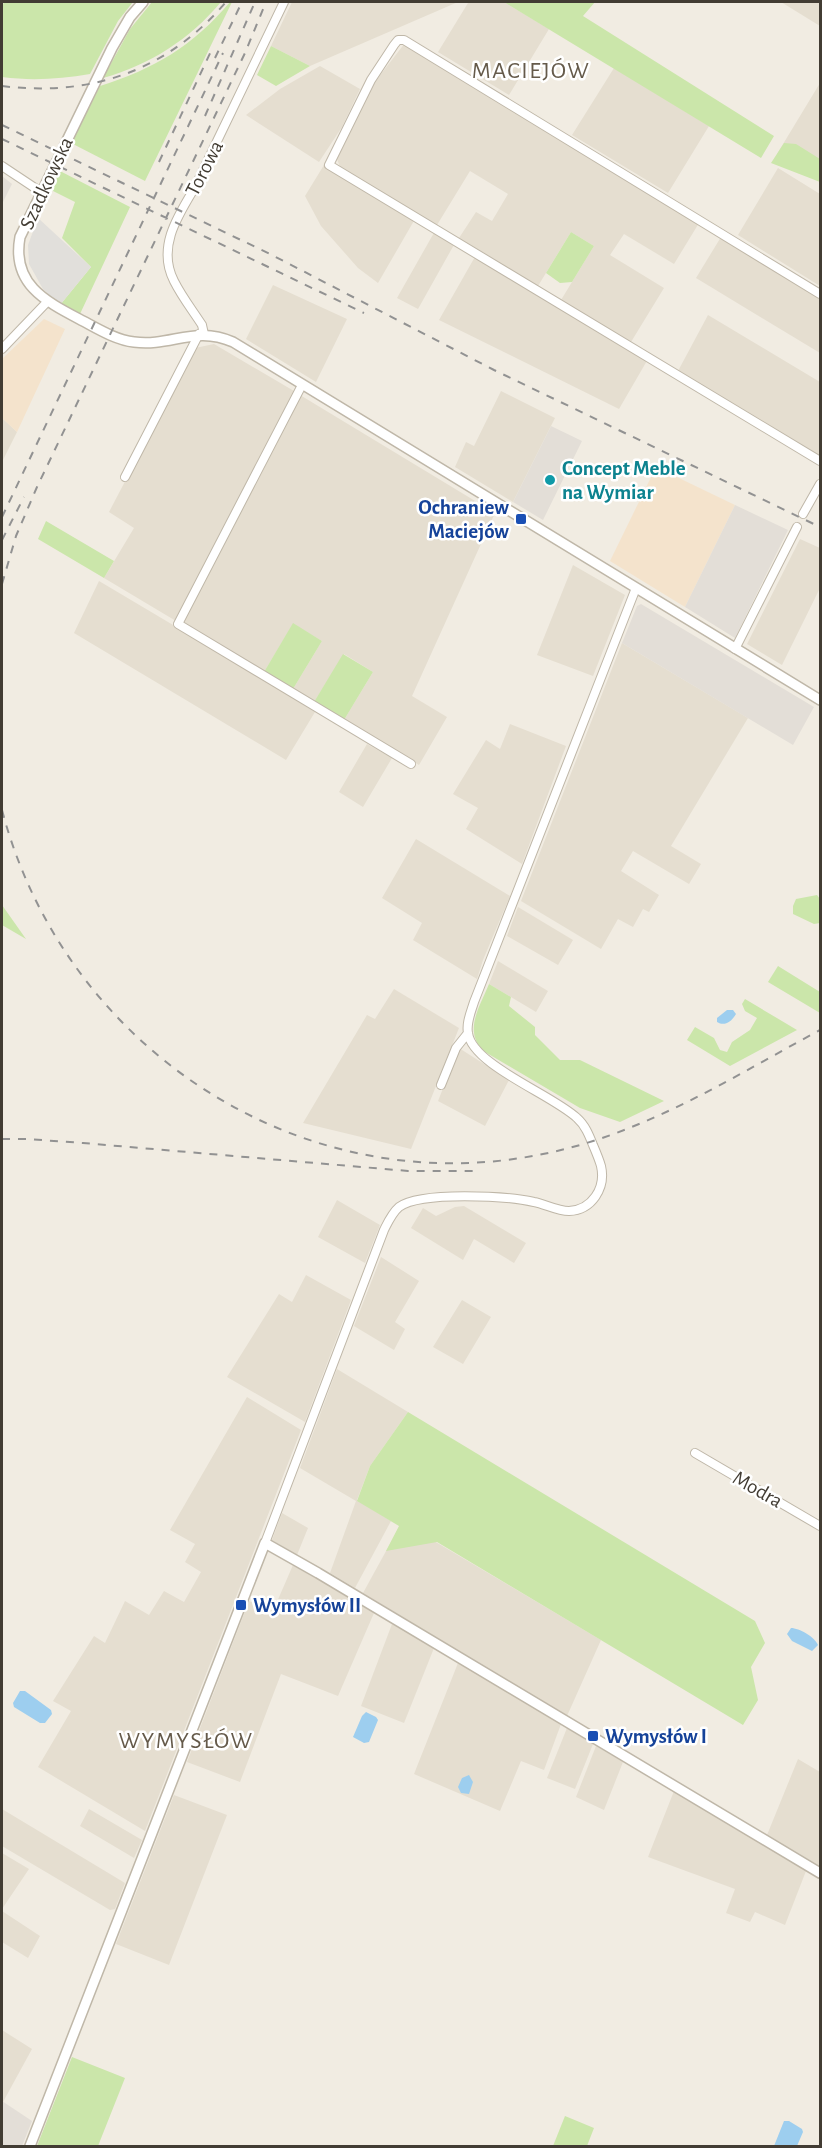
<svg xmlns="http://www.w3.org/2000/svg" width="822" height="2148" font-family="'Alegreya Sans',sans-serif">
<style>
.residential{fill:#e5ded0}
.commercial{fill:#f4e3cc}
.industrial{fill:#e3ded7}
.green{fill:#cbe6aa}
.parking{fill:#e1dfdb}
.water{fill:#9dceef}
.lines{fill:none;stroke-linecap:round;stroke-linejoin:round}
.minor-casing{stroke:#bfb7a8;stroke-width:10}
.tertiary-casing{stroke:#bfb7a8;stroke-width:12}
.minor{stroke:#fff;stroke-width:8}
.tertiary{stroke:#fff;stroke-width:9}
.rail{stroke:#929292;stroke-width:2;stroke-dasharray:8 8;stroke-linecap:butt}
.culture-dot{fill:#0f9aa8;stroke:#fff;stroke-width:2}
.transit-dot{fill:#1a4fb4;stroke:#fff;stroke-width:2}
.labels{text-anchor:middle;stroke-width:5;stroke-linejoin:round;paint-order:stroke}
.street-label{font-size:21px;fill:#423c33;stroke:#fff}
.culture-label{font-size:21px;font-weight:bold;fill:#0d838f;stroke:#fff;text-anchor:start}
.transit-label{font-size:21px;font-weight:bold;fill:#164399;stroke:#fff;text-anchor:start}
.quarter-label{font-size:24px;letter-spacing:1.5px;fill:#655a4a;stroke:#fff}
</style>
<rect width="100%" height="100%" fill="#f1ece2"/>
<path class="residential" d="M292,2H458L310,66L271,46Z
M471,2H504L549,29L509,95L438,52L468,3Z
M781,2H820V26Z
M405,43L699,223L674,264L624,234L610,255L664,288L631,342L561,300L594,246L571,232L538,286L459,238L476,212L492,221L508,194L470,171L437,225L340,167L337,159L374,83Z
M320,66L360,89L342,127L319,162L246,115L280,89Z
M614,68L709,126L668,193L572,135Z
M820,83V180L777,154Z
M324,165L415,219L378,283L358,268L321,226L305,196Z
M778,168L820,194V286L738,235Z
M435,231L455,243L418,309L397,298Z
M721,237L820,297V353L696,278Z
M476,255L648,359L619,409L439,320Z
M273,285L347,319L316,382L246,339Z
M708,315L820,382V457L678,371Z
M214,344L294,391L176,621L104,578L134,528L109,512L195,348Z
M501,391L555,418L513,502L455,467L466,442L474,446Z
M300,395L495,513L412,696L447,717L419,765L344,720L373,672L344,654L314,702L293,689L322,641L293,624L264,672L182,624Z
M2,418L17,432L2,462Z
M800,539L820,548V588L782,665L747,644Z
M573,565L625,595L593,676L537,655Z
M99,581L286,692V694L315,712L286,760L74,633Z
M622,643L748,718L671,846L701,864L689,884L633,851L621,871L659,895L649,912L643,909L633,927L618,919L601,949L521,901Z
M510,724L566,746L522,864L466,829L478,808L453,794L486,740L500,749Z
M367,744L392,758L363,807L339,792Z
M416,839L510,896L483,960L477,979L413,940L422,923L382,898Z
M518,907L573,940L558,965L507,936Z
M498,961L548,991L536,1012L489,984Z
M394,989L459,1028L411,1149L303,1123L367,1015L375,1019Z
M459,1048L509,1080L485,1126L438,1101Z
M337,1200L380,1225L365,1263L318,1237Z
M464,1206L526,1243L514,1263L474,1239L463,1260L411,1228L423,1208L436,1216L455,1207Z
M381,1257L419,1281L395,1322L405,1329L394,1350L354,1326Z
M306,1275L351,1300L305,1422L227,1377L279,1294L292,1302Z
M462,1300L491,1317L463,1364L433,1347Z
M337,1369L408,1412L370,1466L357,1500L391,1521L355,1588L330,1573L356,1501L300,1468Z
M247,1397L301,1430L145,1831L38,1767L71,1711L53,1701L94,1636L105,1643L125,1601L149,1615L164,1591L184,1602L201,1572L185,1562L195,1544L170,1530Z
M282,1513L308,1528L297,1555L272,1540Z
M402,1522L601,1640L567,1716L363,1593Z
M293,1565L374,1613L338,1696L281,1674L240,1782L187,1762L249,1601L273,1611Z
M392,1624L434,1648L404,1723L361,1706Z
M458,1663L561,1724L544,1770L521,1761L500,1811L414,1774Z
M567,1728L593,1744L575,1789L547,1778Z
M596,1746L623,1762L604,1810L576,1797Z
M798,1759L820,1772V1867L767,1835Z
M674,1791L806,1871L785,1925L755,1912L750,1922L726,1913L735,1889L648,1857Z
M174,1795L227,1815L169,1965L116,1944Z
M2,1809L125,1883L115,1909L110,1910L2,1846Z
M89,1809L142,1840L134,1858L80,1826Z
M2,1853L29,1869L2,1909Z
M2,1911L40,1936L28,1958L2,1942Z
M2,2030L32,2049L3,2102L2,2101Z"/>
<path class="commercial" d="M44,319L65,329L17,432L2,418V359Z
M656,467L735,505L685,607L610,561Z"/>
<path class="industrial" d="M2,176L12,184L2,204Z
M551,426L582,441L543,520L513,502Z
M735,505L788,530L735,638L685,607Z
M641,604L814,707L793,745L622,643L637,606Z
M2,2101L32,2121L22,2146H2Z"/>
<path class="green" d="M4,2H133L118,21L90,74C60,79 32,81 2,77V7Z
M152,2H221C190,39 150,65 103,78L130,29Z
M230,2H232L145,181L71,143L100,86C154,69 193,46 230,2Z
M504,2H595L583,16L774,136L761,158Z
M271,46L310,66L276,86L257,75Z
M784,143L796,144L820,159V182L771,163Z
M58,170L130,207L80,314L60,305L91,267L62,238L75,202L49,189Z
M571,232L594,246L572,282L560,283L546,273Z
M46,521L114,561L104,578L38,539Z
M293,623L322,641L293,689L264,672Z
M343,654L373,672L344,720L314,702Z
M817,895L820,899V923L814,924L793,914V906L796,899Z
M2,903V905L26,939L2,925Z
M778,966L820,992V1013L768,982Z
M489,984L511,997L509,1006L535,1027V1035L560,1060H580L664,1101L620,1122L580,1108L485,1052C462,1033 480,1006 489,984Z
M745,999L797,1030L730,1066L687,1040L695,1027L714,1038L720,1050L727,1052L732,1042L750,1030L757,1018L745,1011L742,1004Z
M408,1412L755,1621L765,1643L751,1667L758,1700L743,1725L437,1542L386,1551L399,1526L357,1501L370,1466Z
M72,2057L125,2078L98,2146H37Z
M565,2116L594,2128L587,2146H553Z"/>
<path class="parking" d="M38,218L91,267L60,305L43,289L29,264L28,245Z"/>
<path class="water" d="M727,1010H733L736,1014C732,1021 725,1027 717,1022V1018Z
M791,1628C799,1628 815,1637 818,1645L812,1651L792,1641L787,1634Z
M20,1691H25L51,1710L52,1714L45,1723H40L14,1707L13,1703Z
M366,1712L376,1717L378,1720L369,1742L364,1743L353,1737L362,1716Z
M469,1775L473,1782L469,1794L461,1793L458,1787L462,1778Z
M784,2121H789L802,2129L803,2132L797,2146H774Z"/>
<g class="lines">
<g class="minor-casing">
<path id="minor" d="M2,166L41,192
M820,294L404,40H398L394,45L371,80L329,165L820,461
M204,334L202,325C193,311 182,297 174,281C157,248 177,217 194,189L284,2
M2,349L47,302
M302,385L178,624L411,764
M125,477L199,334
M803,514L820,484
M735,649L797,527
M441,1085L456,1048L468,1033
M695,1453L820,1526
M265,1543L384,1230C388,1222 392,1213 399,1207C421,1191 507,1196 534,1202C545,1204 557,1211 569,1211C592,1210 606,1188 601,1166C599,1159 596,1152 593,1145C589,1135 585,1125 577,1118C553,1095 472,1065 468,1033C466,1023 471,1012 474,1002L636,588"/>
</g>
<g class="tertiary-casing">
<path id="tertiary" d="M143,2L130,17L112,48L20,237C11,285 47,302 83,321C98,329 116,340 134,342C171,347 195,325 233,342L820,700
M30,2146L265,1543L318,1573L820,1873"/>
</g>
<use href="#minor" class="minor"/>
<use href="#tertiary" class="tertiary"/>
<path class="rail" d="M215,58L242,2
M2,86C91,97 167,71 226,2
M205,116L255,2
M2,125L270,254L494,370L820,527
M2,139L364,313
M159,162L213,47
M2,517L223,53
M2,540L24,497
M2,584L16,536L37,487L245,53L266,2
M2,810C64,1047 300,1204 543,1154C644,1134 731,1078 820,1030
M2,1139H26L83,1143L408,1171H477"/>
</g>
<circle class="culture-dot" cx="550" cy="480" r="6"/>
<g class="transit-dot">
<rect x="515" y="513" width="12" height="12" rx="3"/>
<rect x="235" y="1599" width="12" height="12" rx="3"/>
<rect x="587" y="1730" width="12" height="12" rx="3"/>
</g>
<g class="labels">
<g class="street-label">
<text transform="translate(204 168) rotate(-63)" y="7">Torowa</text>
<text transform="translate(46 183) rotate(-65)" y="7">Szadkowska</text>
<text transform="translate(758 1489) rotate(30)" y="7">Modra</text>
</g>
<g class="culture-label">
<text x="562" y="475">Concept Meble<tspan x="562" dy="24">na Wymiar</tspan></text>
</g>
<g class="transit-label">
<text x="509" y="514" text-anchor="end">Ochraniew<tspan x="509" dy="24">Maciejów</tspan></text>
<text x="253" y="1612">Wymysłów II</text>
<text x="605" y="1743">Wymysłów I</text>
</g>
<g class="quarter-label">
<text x="531" y="78">MACIEJÓW</text>
<text x="186" y="1748">WYMYSŁÓW</text>
</g>
</g>
<rect width="822" height="2148" fill="none" stroke="#423c33" stroke-width="6"/>
</svg>
